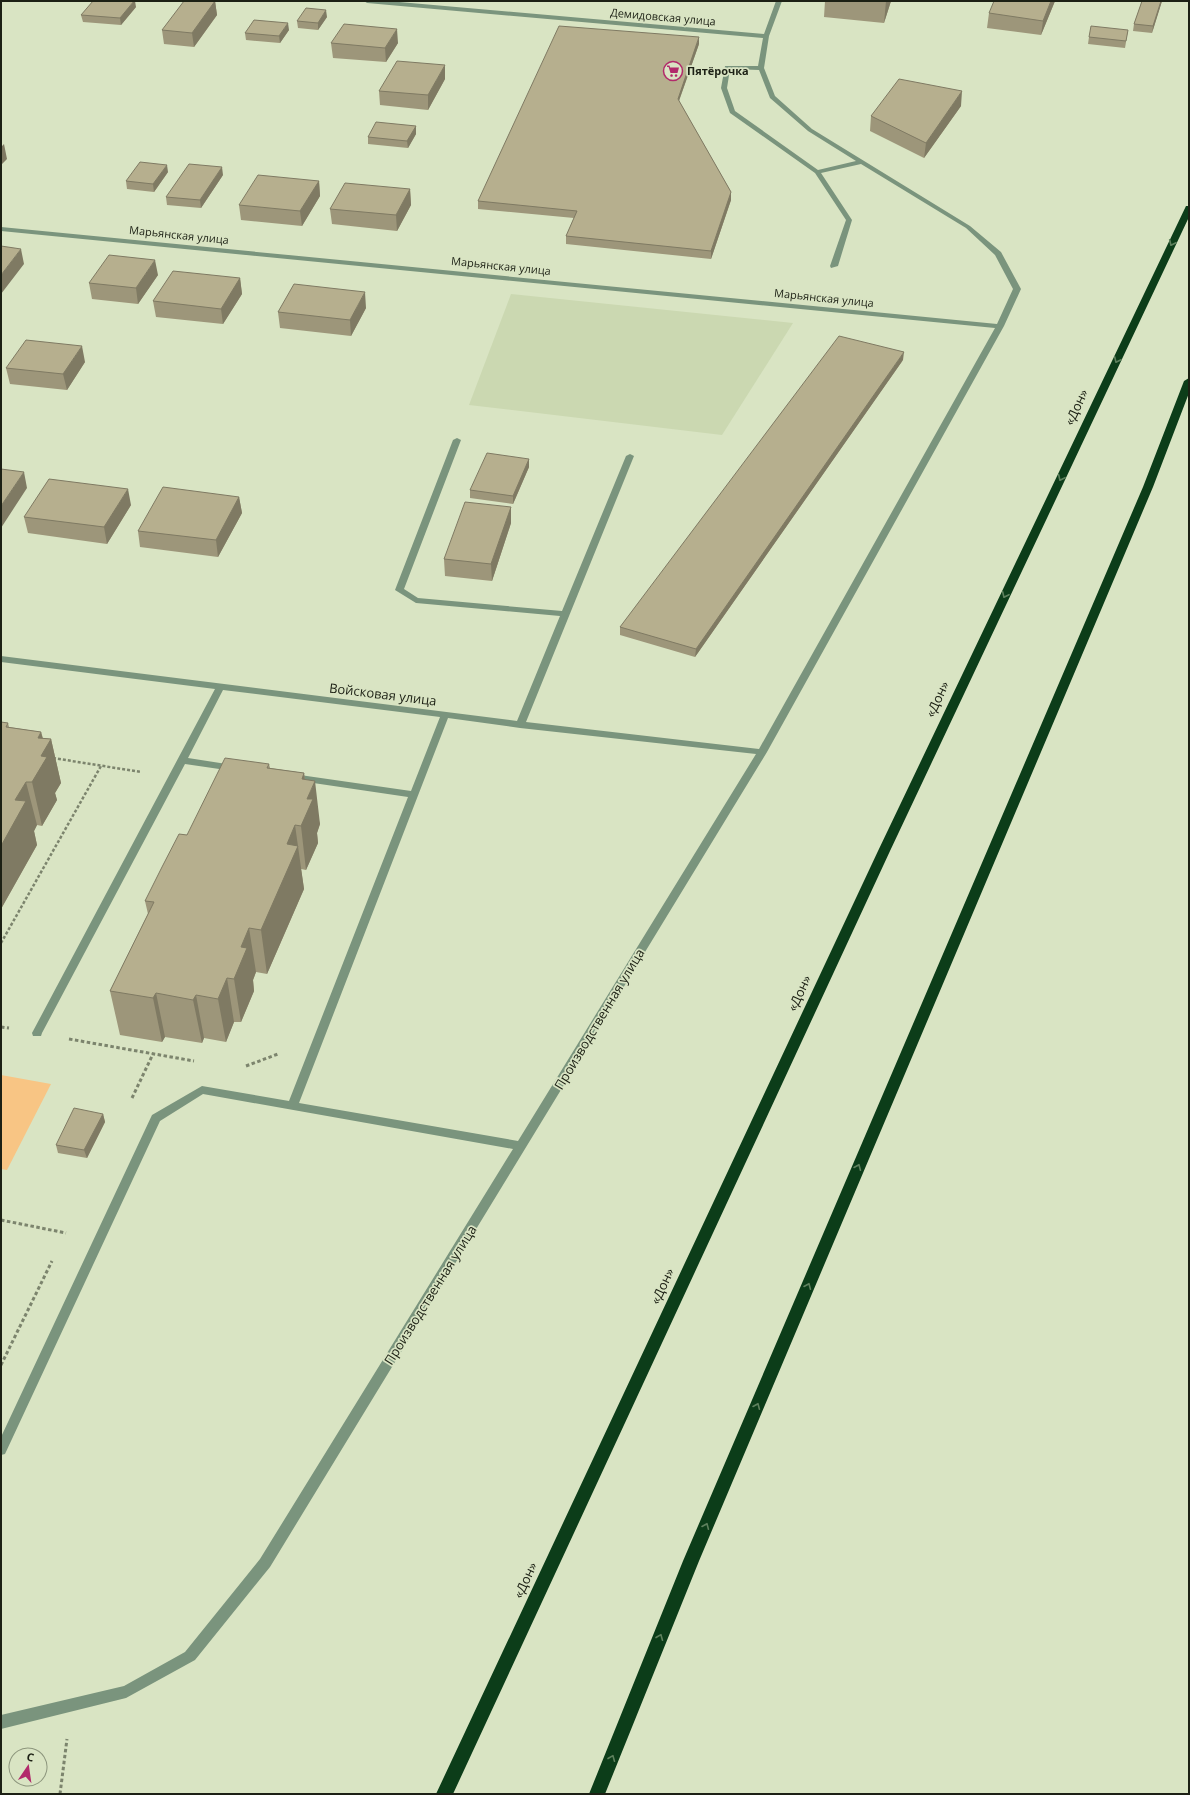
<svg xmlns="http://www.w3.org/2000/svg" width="1190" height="1795" font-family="'Open Sans',sans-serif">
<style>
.built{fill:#cbd8b1}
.green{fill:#f8c584}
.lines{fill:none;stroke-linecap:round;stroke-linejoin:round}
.path-far1{stroke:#7c846d;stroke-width:2.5;stroke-dasharray:3 2;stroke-linecap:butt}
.path{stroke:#7c846d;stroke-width:3;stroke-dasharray:3.5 2.5;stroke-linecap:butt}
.minor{fill:#7a947d;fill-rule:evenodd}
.highway{fill:#0c3d19;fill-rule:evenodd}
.wall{fill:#9d967a}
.shaded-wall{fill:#7f7a63}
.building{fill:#b6af8e;stroke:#7f7a63}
.oneway{stroke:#5e805d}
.labels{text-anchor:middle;stroke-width:3.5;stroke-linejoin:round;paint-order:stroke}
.far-street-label{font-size:11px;fill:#1c2014;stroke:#d9e4c3}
.far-poi-label{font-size:11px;font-weight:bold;fill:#1c2014;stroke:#d9e4c3;text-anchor:start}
.street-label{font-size:13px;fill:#1c2014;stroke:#d9e4c3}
</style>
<rect width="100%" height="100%" fill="#d9e4c3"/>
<path class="built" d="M511,294L793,323L722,435L469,405Z"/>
<path class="green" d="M1,1075L51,1084L7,1170L1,1169Z"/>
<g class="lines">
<path class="path-far1" d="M53,758L141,772
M1,943L101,766"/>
<path class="path" d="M1,1027L9,1028
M69,1039L194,1061
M246,1066L278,1054
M132,1098L153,1054
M1,1220L66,1233
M1,1365L52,1261
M60,1794L67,1739"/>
<path class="minor" d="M364,1H388L764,34L776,1H782L769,36L764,68L775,96L812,129L970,226L1001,252L1021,289L1004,326L767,752L270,1567L195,1660L126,1698L1,1729V1715L124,1686L185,1652L260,1559L513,1149L203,1094L160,1121L5,1454L1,1455V1437L152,1115L202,1086L289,1101L408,797L293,780L288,777L293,774L411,791L440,717L223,690L188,758L233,765L238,768L233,771L185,764L42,1033L41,1036H33L32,1033L215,689L1,662V656L517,721L560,616L416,603L395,590L453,440L457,438L461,440L404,589L418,598L562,611L626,456L630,454L634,456L526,722L759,749L995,328L1,231V227L997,324L1013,289L995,255L966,228L861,164L821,173L852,220L838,266L831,268L830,266L846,220L815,173L730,113L721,88L725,66H758L763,38L367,3ZM730,69L759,70L770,98L808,131L856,161L818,170L735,111L727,88ZM448,718L520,728L756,754L518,1141L299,1103Z"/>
<path class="highway" d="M1186,206H1189V217L890,851L453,1794H436L878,851Z
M1189,378V393L1153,487L699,1561L605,1794H589L683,1561L1143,487L1184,381Z"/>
</g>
<path class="wall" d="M215,1L217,15L194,47L164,44L162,30Z
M825,1H891L884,23L824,17Z
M1055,1L1041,35L987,28L989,13Z
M1142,1H1162L1152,33L1133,31L1134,24Z
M136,7L121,25L83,22L81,15Z
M327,17L318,30L298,28L297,21Z
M289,30L280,43L246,40L245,33Z
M1128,30L1125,48L1088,44L1089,37Z
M331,43H398L386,62L333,58Z
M699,44L679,101L731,192V200L711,259L566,244V236L574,218L478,209V201Z
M445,79L428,110L380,105L379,91Z
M961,106L924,158L870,131L871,116Z
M416,126V134L408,148L368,144V137Z
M168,172L154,192L127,189L126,181Z
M223,175L201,208L167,205L166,197Z
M319,181L320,196L302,226L241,220L239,205Z
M410,189L411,205L397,231L332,224L330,209Z
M158,275L138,304L92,299L89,283Z
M240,278L242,294L223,324L156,317L153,301Z
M366,308L351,336L280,328L278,312Z
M903,360L695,657L620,635V627Z
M85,362L67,390L10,384L6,368Z
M529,459V467L513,504L470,498V490Z
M239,497L242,513L218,557L140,547L138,531Z
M131,505L107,544L28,533L24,517Z
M511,507V523L492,581L445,576L444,559Z
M1,722L8,723L9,727L41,732L43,738L51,739L61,783L55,793L57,800L42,826L37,825L34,831L37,845L1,909Z
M269,764L270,768L304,773L305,780L320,824L317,833L318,843L306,870L301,869L304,889L267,974L256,972L253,980L254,991L241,1022H234L226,1042L204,1038L202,1043L165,1037L162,1042L120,1035L110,991L148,914L145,901L187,835Z
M103,1114L105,1122L87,1158L58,1153L56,1145Z"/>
<path class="shaded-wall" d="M134,1H135L136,7L121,25L120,18Z
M215,1L217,15L194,47L192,33Z
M886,1H891L884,23Z
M1051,1H1055L1041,35L1043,21Z
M1161,1H1162L1152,33L1153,26Z
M326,10L327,17L318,30V23Z
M288,23L289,30L280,43L279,36Z
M397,29L398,43L386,62L385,48Z
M699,37V44L677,106L678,99Z
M445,65V79L428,110V95Z
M962,91L961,106L924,158L926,143Z
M416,126V134L408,148L407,141Z
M4,144L7,159L1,165V147Z
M167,165L168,172L154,192L153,184Z
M222,167L223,175L201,208L200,200Z
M319,181L320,196L302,226L300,211Z
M410,189L411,205L397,231L396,215Z
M731,192V200L711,259V251Z
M21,249L24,264L1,294V275Z
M155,260L158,275L138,304L136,288Z
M240,278L242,294L223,324L221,309Z
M365,292L366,308L351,336L350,320Z
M82,346L85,362L67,390L63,374Z
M904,352L903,360L695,657L696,649Z
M529,459V467L513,504V496Z
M24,472L27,488L1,528V506Z
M128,489L131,505L107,544L104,527Z
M239,497L242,513L218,557L216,540Z
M511,507V523L492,581L491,564Z
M41,732L45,749L51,739L61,783L55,793L57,800L42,826L32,782L38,738Z
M304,773L308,809L307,799L315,781L320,824L317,833L318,843L306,870L301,826L302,779Z
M26,782L37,825L34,831L37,845L1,909V846L15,800Z
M295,825L304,889L267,974L261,930L287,844Z
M249,928L256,972L253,980L254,991L241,1022L234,979L241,947Z
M227,978L234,1022L226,1042L218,999Z
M156,993L165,1037L162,1042L153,998Z
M196,995L204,1038L202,1043L193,1000Z
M103,1114L105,1122L87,1158L84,1150Z"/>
<path class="building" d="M93,1H134L120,18L81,15Z
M184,1H215L192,33L162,30Z
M994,1H1051L1043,21L989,13Z
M1142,1H1161L1153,26L1134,24Z
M306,8L326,10L318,23L297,21Z
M254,20L288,23L279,36L245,33Z
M344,24L397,29L385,48L331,43Z
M559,26L699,37L678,99L731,192L711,251L566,236L577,211L478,201Z
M1091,26L1128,30L1126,41L1089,37Z
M397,61L445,65L428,95L379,91Z
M899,79L962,91L926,143L871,116Z
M376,122L416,126L407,141L368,137Z
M140,162L167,165L153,184L126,181Z
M189,164L222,167L200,200L166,197Z
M258,175L319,181L300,211L239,205Z
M345,183L410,189L396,215L330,209Z
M1,246L21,249L1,275Z
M109,255L155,260L136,288L89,283Z
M173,271L240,278L221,309L153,301Z
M294,284L365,292L350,320L278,312Z
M839,336L904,352L696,649L620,627Z
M26,340L82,346L63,374L6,368Z
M487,453L529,459L513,496L470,490Z
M1,469L24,472L1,506Z
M49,479L128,489L104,527L24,517Z
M163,487L239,497L216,540L138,531Z
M465,502L511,507L491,564L444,559Z
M1,722L8,723L6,727L41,732L38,738L51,739L41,756L47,757L32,782H26L15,800L26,801L1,846Z
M225,758L269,764L267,768L304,773L302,779L315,781L307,799H313L301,826L295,825L287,844L298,846L261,930L249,928L241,947L247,948L234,979L227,978L218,999L196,995L193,1000L156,993L153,998L110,991L154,902L145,901L162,867L179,834L187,835Z
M74,1108L103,1114L84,1150L56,1145Z"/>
<defs><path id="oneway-chevron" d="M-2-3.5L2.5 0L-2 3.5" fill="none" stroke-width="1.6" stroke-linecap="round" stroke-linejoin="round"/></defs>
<g class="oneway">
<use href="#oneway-chevron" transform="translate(1172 243) rotate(115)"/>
<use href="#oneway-chevron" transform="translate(1117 360) rotate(115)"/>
<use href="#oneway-chevron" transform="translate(1061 478) rotate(115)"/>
<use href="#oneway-chevron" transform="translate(1005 595) rotate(115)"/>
<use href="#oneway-chevron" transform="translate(858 1167) rotate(-67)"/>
<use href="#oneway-chevron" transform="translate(808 1286) rotate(-67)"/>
<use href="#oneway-chevron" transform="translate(757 1406) rotate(-67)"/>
<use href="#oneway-chevron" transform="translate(706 1526) rotate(-67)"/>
<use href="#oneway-chevron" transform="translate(660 1637) rotate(-68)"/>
<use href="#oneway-chevron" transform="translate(612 1758) rotate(-68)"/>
</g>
<defs>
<g id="supermarket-ring" transform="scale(1)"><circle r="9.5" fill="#d9e4c3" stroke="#b22a6b" stroke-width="1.5"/><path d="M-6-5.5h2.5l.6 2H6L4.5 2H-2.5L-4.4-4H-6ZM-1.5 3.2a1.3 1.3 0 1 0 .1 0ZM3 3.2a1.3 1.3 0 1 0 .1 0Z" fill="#b22a6b"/></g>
</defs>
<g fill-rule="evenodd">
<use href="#supermarket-ring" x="673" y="71"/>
</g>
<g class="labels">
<g class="far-street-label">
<text transform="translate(663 17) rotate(5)" y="4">Демидовская улица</text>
<text transform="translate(179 235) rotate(6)" y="4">Марьянская улица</text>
<text transform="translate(501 266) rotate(6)" y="4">Марьянская улица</text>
<text transform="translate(824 298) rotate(6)" y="4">Марьянская улица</text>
</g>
<g class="far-poi-label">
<text x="687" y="75">Пятёрочка</text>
</g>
<g class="street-label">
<text transform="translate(1076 407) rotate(-65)" y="5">«Дон»</text>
<text transform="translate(383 694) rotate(7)" y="5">Войсковая улица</text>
<text transform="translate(937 699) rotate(-65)" y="5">«Дон»</text>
<text transform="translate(799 993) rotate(-65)" y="5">«Дон»</text>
<text transform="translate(599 1019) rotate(-59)" y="5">Производственная улица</text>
<text transform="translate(662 1286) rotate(-65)" y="5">«Дон»</text>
<text transform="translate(430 1295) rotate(-58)" y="5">Производственная улица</text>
<text transform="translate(525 1580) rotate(-65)" y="5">«Дон»</text>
</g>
</g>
<rect width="1190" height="1795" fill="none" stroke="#1c2014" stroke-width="4"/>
<g transform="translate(28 1767) rotate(13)"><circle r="19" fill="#d9e4c3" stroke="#8d967d"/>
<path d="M0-3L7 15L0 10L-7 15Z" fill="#b22a6b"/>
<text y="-6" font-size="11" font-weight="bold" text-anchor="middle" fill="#1c2014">С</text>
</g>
</svg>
